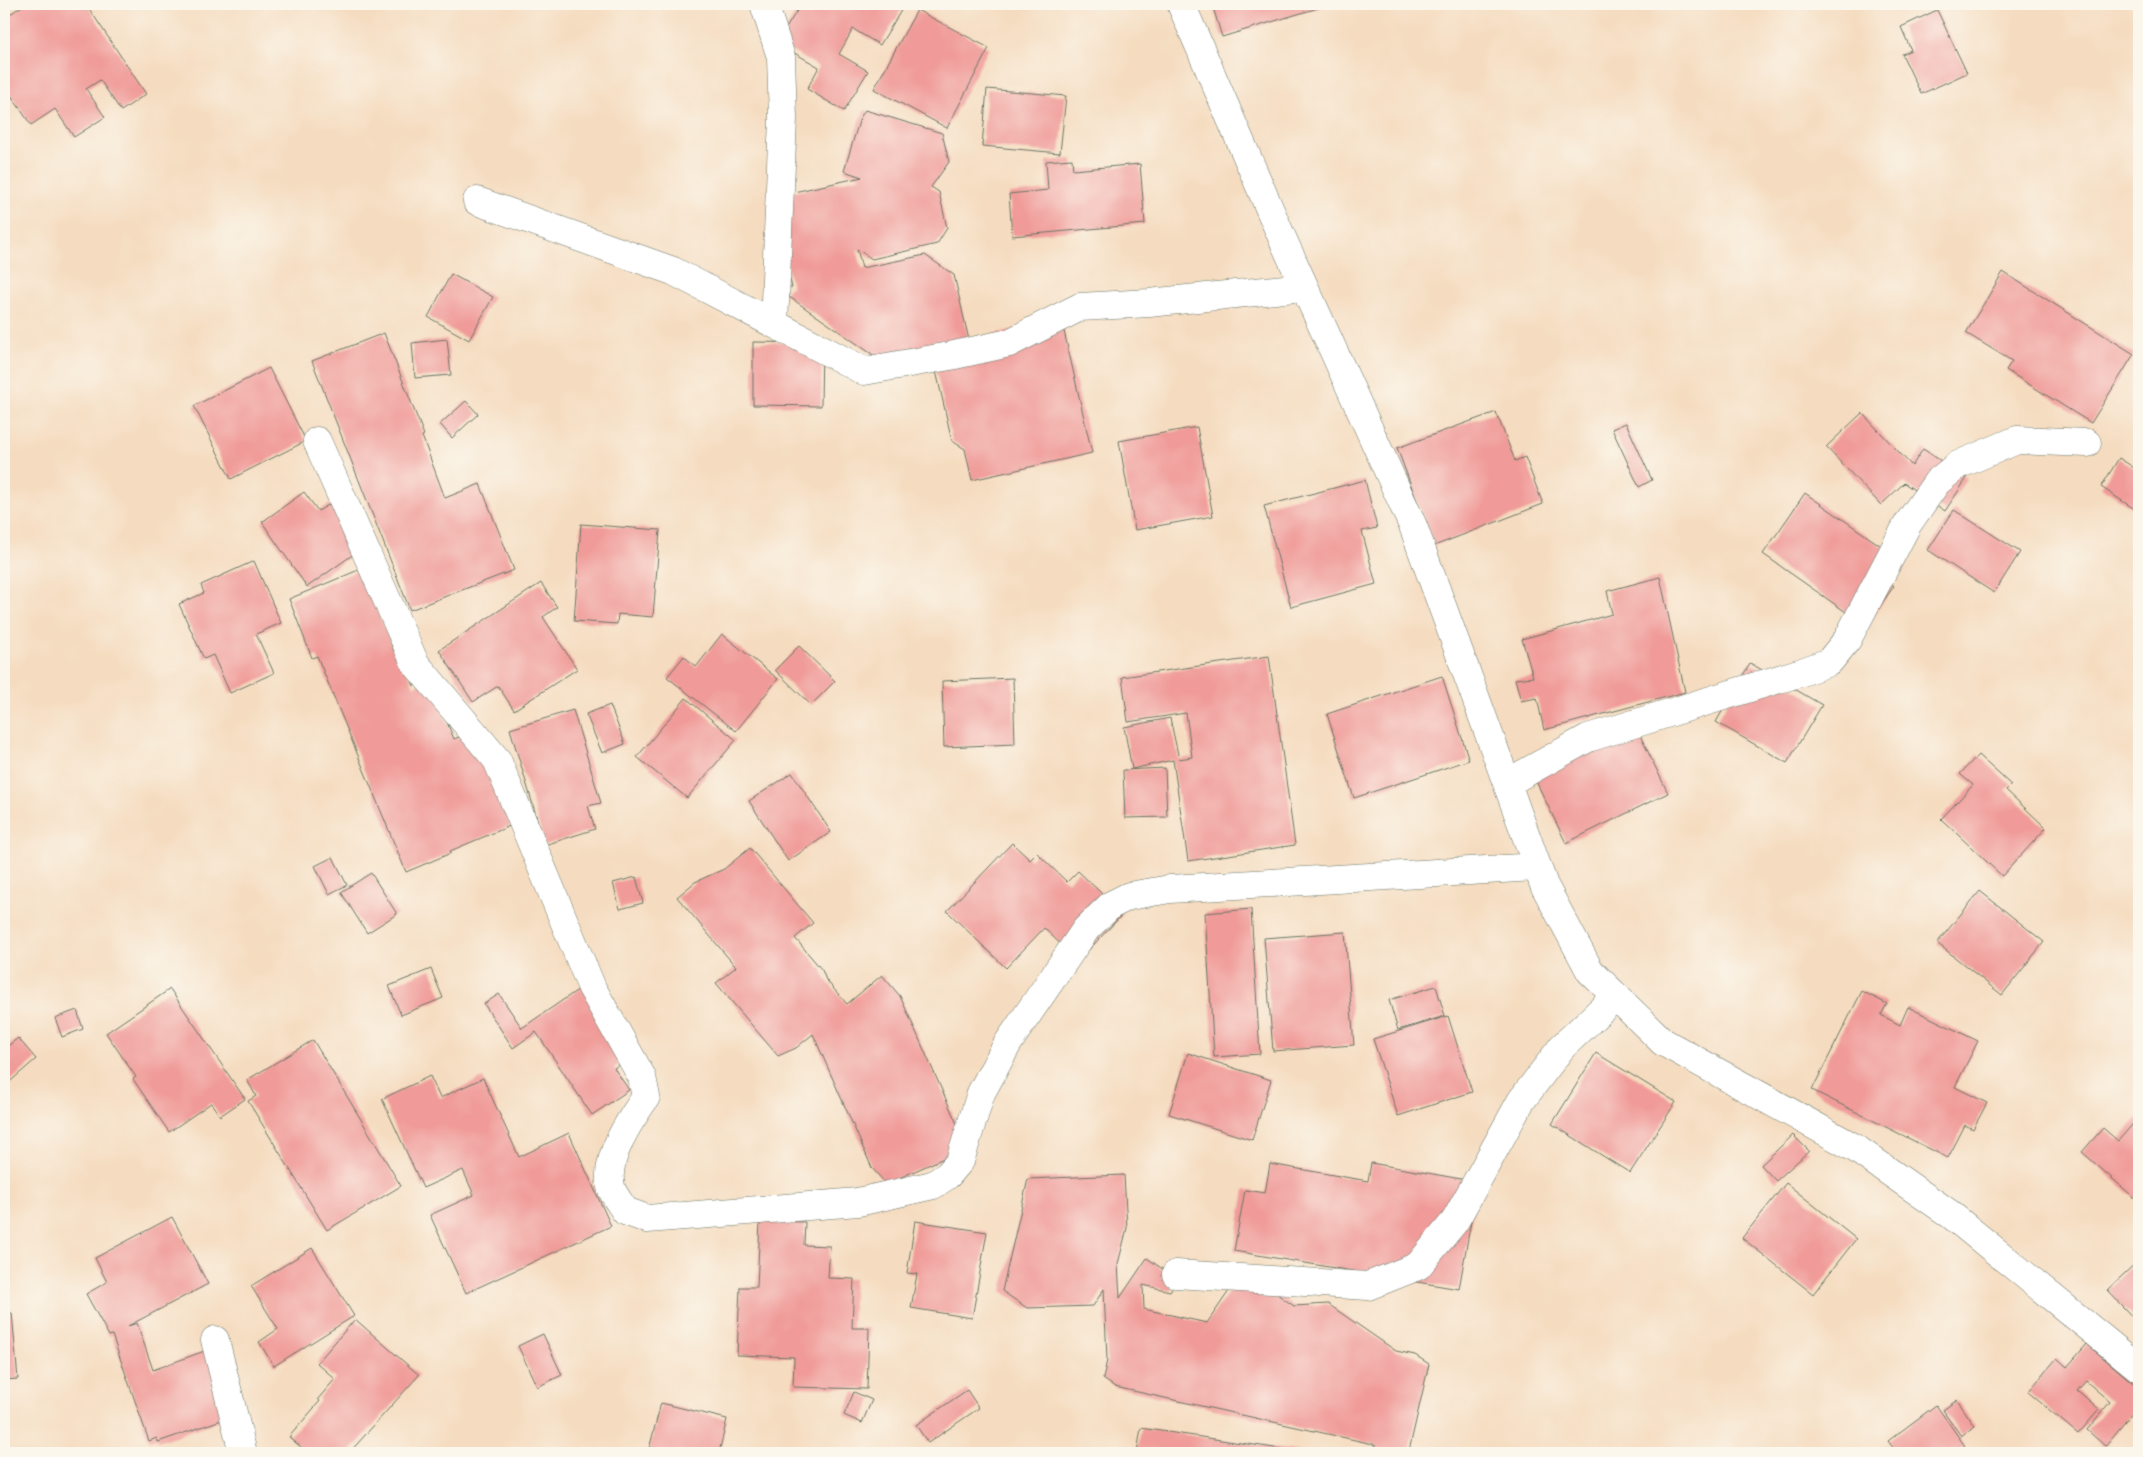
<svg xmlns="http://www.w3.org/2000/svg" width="2143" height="1457" font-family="Vollkorn,serif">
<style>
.building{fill:#f09b99}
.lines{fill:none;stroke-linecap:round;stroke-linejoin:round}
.minor-casing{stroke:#6a7565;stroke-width:29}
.minor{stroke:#fff;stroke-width:28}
</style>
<rect width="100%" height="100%" fill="#fbf7ec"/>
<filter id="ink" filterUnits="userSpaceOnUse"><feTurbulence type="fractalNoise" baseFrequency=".02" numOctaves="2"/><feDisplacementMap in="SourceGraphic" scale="10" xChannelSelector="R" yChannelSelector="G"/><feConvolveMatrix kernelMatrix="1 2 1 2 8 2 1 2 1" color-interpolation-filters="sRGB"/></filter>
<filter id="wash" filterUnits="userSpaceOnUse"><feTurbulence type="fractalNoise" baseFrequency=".0096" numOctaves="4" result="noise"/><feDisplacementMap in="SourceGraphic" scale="20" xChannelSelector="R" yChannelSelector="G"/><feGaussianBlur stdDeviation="1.12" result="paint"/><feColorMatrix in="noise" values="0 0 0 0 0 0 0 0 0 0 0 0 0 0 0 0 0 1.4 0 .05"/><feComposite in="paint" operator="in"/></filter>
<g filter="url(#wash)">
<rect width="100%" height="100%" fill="#f5dcc0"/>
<g id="blocks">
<path class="building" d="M25,4H86L146,94L121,111L100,80L86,89L105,117L74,137L55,109L31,125L4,85V18Z
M801,4H905L880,45L853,29L839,54L868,71L844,111L807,89L819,67L777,43Z
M1212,4H1331L1222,37Z
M917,10L989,48L947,128L874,89Z
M1937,10L1967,73L1921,94L1902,54L1911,50L1901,27Z
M987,89L1066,96L1060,153L982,146Z
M865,110L942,133L949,162L931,187L939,192L947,228L937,244L872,259L857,249L862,268L925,255L954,275L969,340L1061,318L1092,453L972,480L965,449L952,441L934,362L879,359L785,294L790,287L792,288L771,197L862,177L844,171L860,118Z
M1072,159L1073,170L1140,164L1145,224L1012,236L1009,194L1048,190L1046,161Z
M2003,272L2134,354L2091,423L2006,370L2012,361L1966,333Z
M451,274L493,297L469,340L428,317Z
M384,333L424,435L422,436L445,498L480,484L514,570L410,610L312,361Z
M447,339L451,375L415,378L412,343Z
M753,342L822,343L821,406L753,405Z
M269,368L306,441L231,479L194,406Z
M466,401L478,414L452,438L440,424Z
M1496,412L1515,461L1525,457L1543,504L1434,546L1397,448Z
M1862,413L1912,466L1923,449L1967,478L1945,511L1904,483L1881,505L1826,447Z
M1626,423L1652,480L1639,487L1612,429Z
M1197,427L1213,516L1135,530L1119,441Z
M2119,458L2139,471V512L2101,487Z
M1365,480L1377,528L1362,531L1376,584L1291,607L1264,506Z
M304,492L318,511L330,504L361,549L307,587L262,522Z
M1805,493L1897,557L1882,578L1894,586L1866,626L1763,554Z
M1954,510L2020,552L1994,593L1928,550Z
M581,524L660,530L653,617L618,614L617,624L574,621Z
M254,561L281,623L256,634L274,673L230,693L213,655L204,659L179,604L204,593L201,585Z
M361,569L394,651L398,649L414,686L429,679L454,739L478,729L517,823L450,851L451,853L406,872L317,656L312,658L289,599Z
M1660,577L1685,692L1544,730L1537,698L1521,701L1515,679L1533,677L1522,639L1612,614L1607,591Z
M541,583L557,607L543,617L577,669L514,710L498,686L473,702L439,650Z
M722,634L778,679L736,731L667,677L684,656L696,667Z
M799,646L835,681L811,705L775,670Z
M1269,656L1295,845L1188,861L1173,760L1132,769L1124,727L1170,718L1179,759L1192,757L1186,713L1128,722L1122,677Z
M1750,663L1822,705L1787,763L1716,722Z
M1442,676L1469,760L1354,798L1327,714Z
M1013,678L1015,744L944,747L942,681Z
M686,698L736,740L687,798L637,757Z
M610,705L625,744L602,753L586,714Z
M573,710L601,803L588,806L595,829L545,845L510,729Z
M1634,723L1668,793L1566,843L1532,773Z
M1978,755L2011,785L2006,790L2046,828L2002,876L1941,819L1973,785L1960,774Z
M1165,768L1167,817L1125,818L1123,770Z
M792,773L831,832L788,861L749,801Z
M1012,843L1030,860L1037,853L1067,882L1078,871L1123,914L1078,961L1044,928L1006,968L947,911Z
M750,848L813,923L795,938L822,970L826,980L847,1004L882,975L900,996L965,1142L946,1157L886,1184L872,1168L813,1034L796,1048L778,1056L716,983L736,967L677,897L695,882L724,869Z
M333,857L347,885L329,894L315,866Z
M371,873L397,914L367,933L341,892Z
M636,877L643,903L620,909L613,883Z
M1980,891L2044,942L2002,995L1937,943Z
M1251,909L1260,1054L1214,1057L1205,913Z
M1345,932L1354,1045L1273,1051L1264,938Z
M431,969L443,998L401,1015L389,986Z
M585,985L632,1056L614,1068L629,1090L592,1115L536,1032L513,1048L484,1004L499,994L522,1028Z
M1436,986L1445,1016L1398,1030L1389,1000Z
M170,989L245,1099L220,1116L211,1103L169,1132L133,1079L136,1077L106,1033Z
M1862,991L1887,1004L1881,1015L1900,1025L1908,1007L1978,1041L1955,1087L1987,1103L1973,1129L1965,1125L1948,1158L1812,1090Z
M77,1010L83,1029L62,1037L55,1018Z
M1448,1016L1472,1092L1398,1116L1373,1039Z
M18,1038L36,1059L5,1086L4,1049Z
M313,1040L401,1186L327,1230L248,1101L256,1096L247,1080Z
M1188,1053L1271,1080L1252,1140L1169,1114Z
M1596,1053L1676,1102L1630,1173L1552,1124Z
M430,1076L440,1098L483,1078L519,1157L569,1133L611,1226L466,1293L430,1215L474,1195L463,1170L423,1188L382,1099Z
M2139,1117V1202L2082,1152L2103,1128L2118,1141Z
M1793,1135L1809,1151L1776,1181L1761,1165Z
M1371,1163L1478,1182L1459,1289L1234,1251L1245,1190L1265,1193L1270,1164L1368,1181Z
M1124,1175L1127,1228L1118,1264L1120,1298L1147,1258L1178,1280L1170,1291L1143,1285L1144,1309L1207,1323L1240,1275L1277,1294L1294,1306L1328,1304L1396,1351L1415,1355L1429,1364L1409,1451L1385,1453L1373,1444L1115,1387L1103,1379L1107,1360L1104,1289L1093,1306L1027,1308L1002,1291L1028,1179Z
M1786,1183L1856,1239L1813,1294L1742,1238Z
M172,1217L208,1284L128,1326L137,1323L153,1370L207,1350L230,1417L158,1442L157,1438L149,1441L112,1335L109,1336L86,1294L107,1282L95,1258Z
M760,1221L805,1222L804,1245L830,1246L828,1278L854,1279L852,1328H869L867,1389L793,1387L794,1357L737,1355L740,1287H757Z
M915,1221L987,1232L972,1318L911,1308L917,1274L907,1273Z
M312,1248L354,1316L274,1366L259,1342L278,1329L251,1286Z
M2139,1260V1324L2107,1290Z
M4,1313H12L18,1379L4,1380Z
M355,1319L419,1375L349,1453H308L289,1437L320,1401L318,1399L335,1379L317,1363Z
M543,1334L562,1375L537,1387L518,1346Z
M2087,1344L2139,1388V1405L2105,1446L2087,1430L2110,1402L2086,1381L2077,1391L2099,1410L2078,1434L2028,1392L2057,1358L2067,1367Z
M967,1390L979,1408L928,1443L916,1425Z
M854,1392L872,1400L862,1423L844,1415Z
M1957,1400L1975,1426L1961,1436L1943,1410Z
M661,1403L727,1419L719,1453H648Z
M1936,1405L1965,1446L1955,1453H1897L1888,1441Z
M1141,1428L1301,1452V1453H1137Z"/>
</g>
</g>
<g filter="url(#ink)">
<use href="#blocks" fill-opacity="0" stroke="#6a7565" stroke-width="1"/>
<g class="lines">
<g class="minor-casing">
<path id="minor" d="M764,4L781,57L783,119L774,324
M1181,4L1280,233L1413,526L1544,885L1590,971L1663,1042L1855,1148L1950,1214L2139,1368
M477,201L673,271L864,371L950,356L1009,343L1080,307L1149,303L1304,287
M317,441L415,663L497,760L592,988L642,1077L646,1097C630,1120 604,1158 611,1187C613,1195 621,1204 625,1211L647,1219L858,1202L933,1185L948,1175L960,1161L981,1093L1008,1043L1086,929L1111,905L1129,896L1170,889L1537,867
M1507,783L1588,738L1802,672L1829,662L1847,640L1907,525L1937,482L1958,465L2017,440L2087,443
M1176,1274L1368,1286L1418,1266L1455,1221L1521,1101L1562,1047L1616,996
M215,1340L243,1453"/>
</g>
<use href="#minor" class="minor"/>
</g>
</g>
<rect width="2143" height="1457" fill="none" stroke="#fbf7ec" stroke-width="20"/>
</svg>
